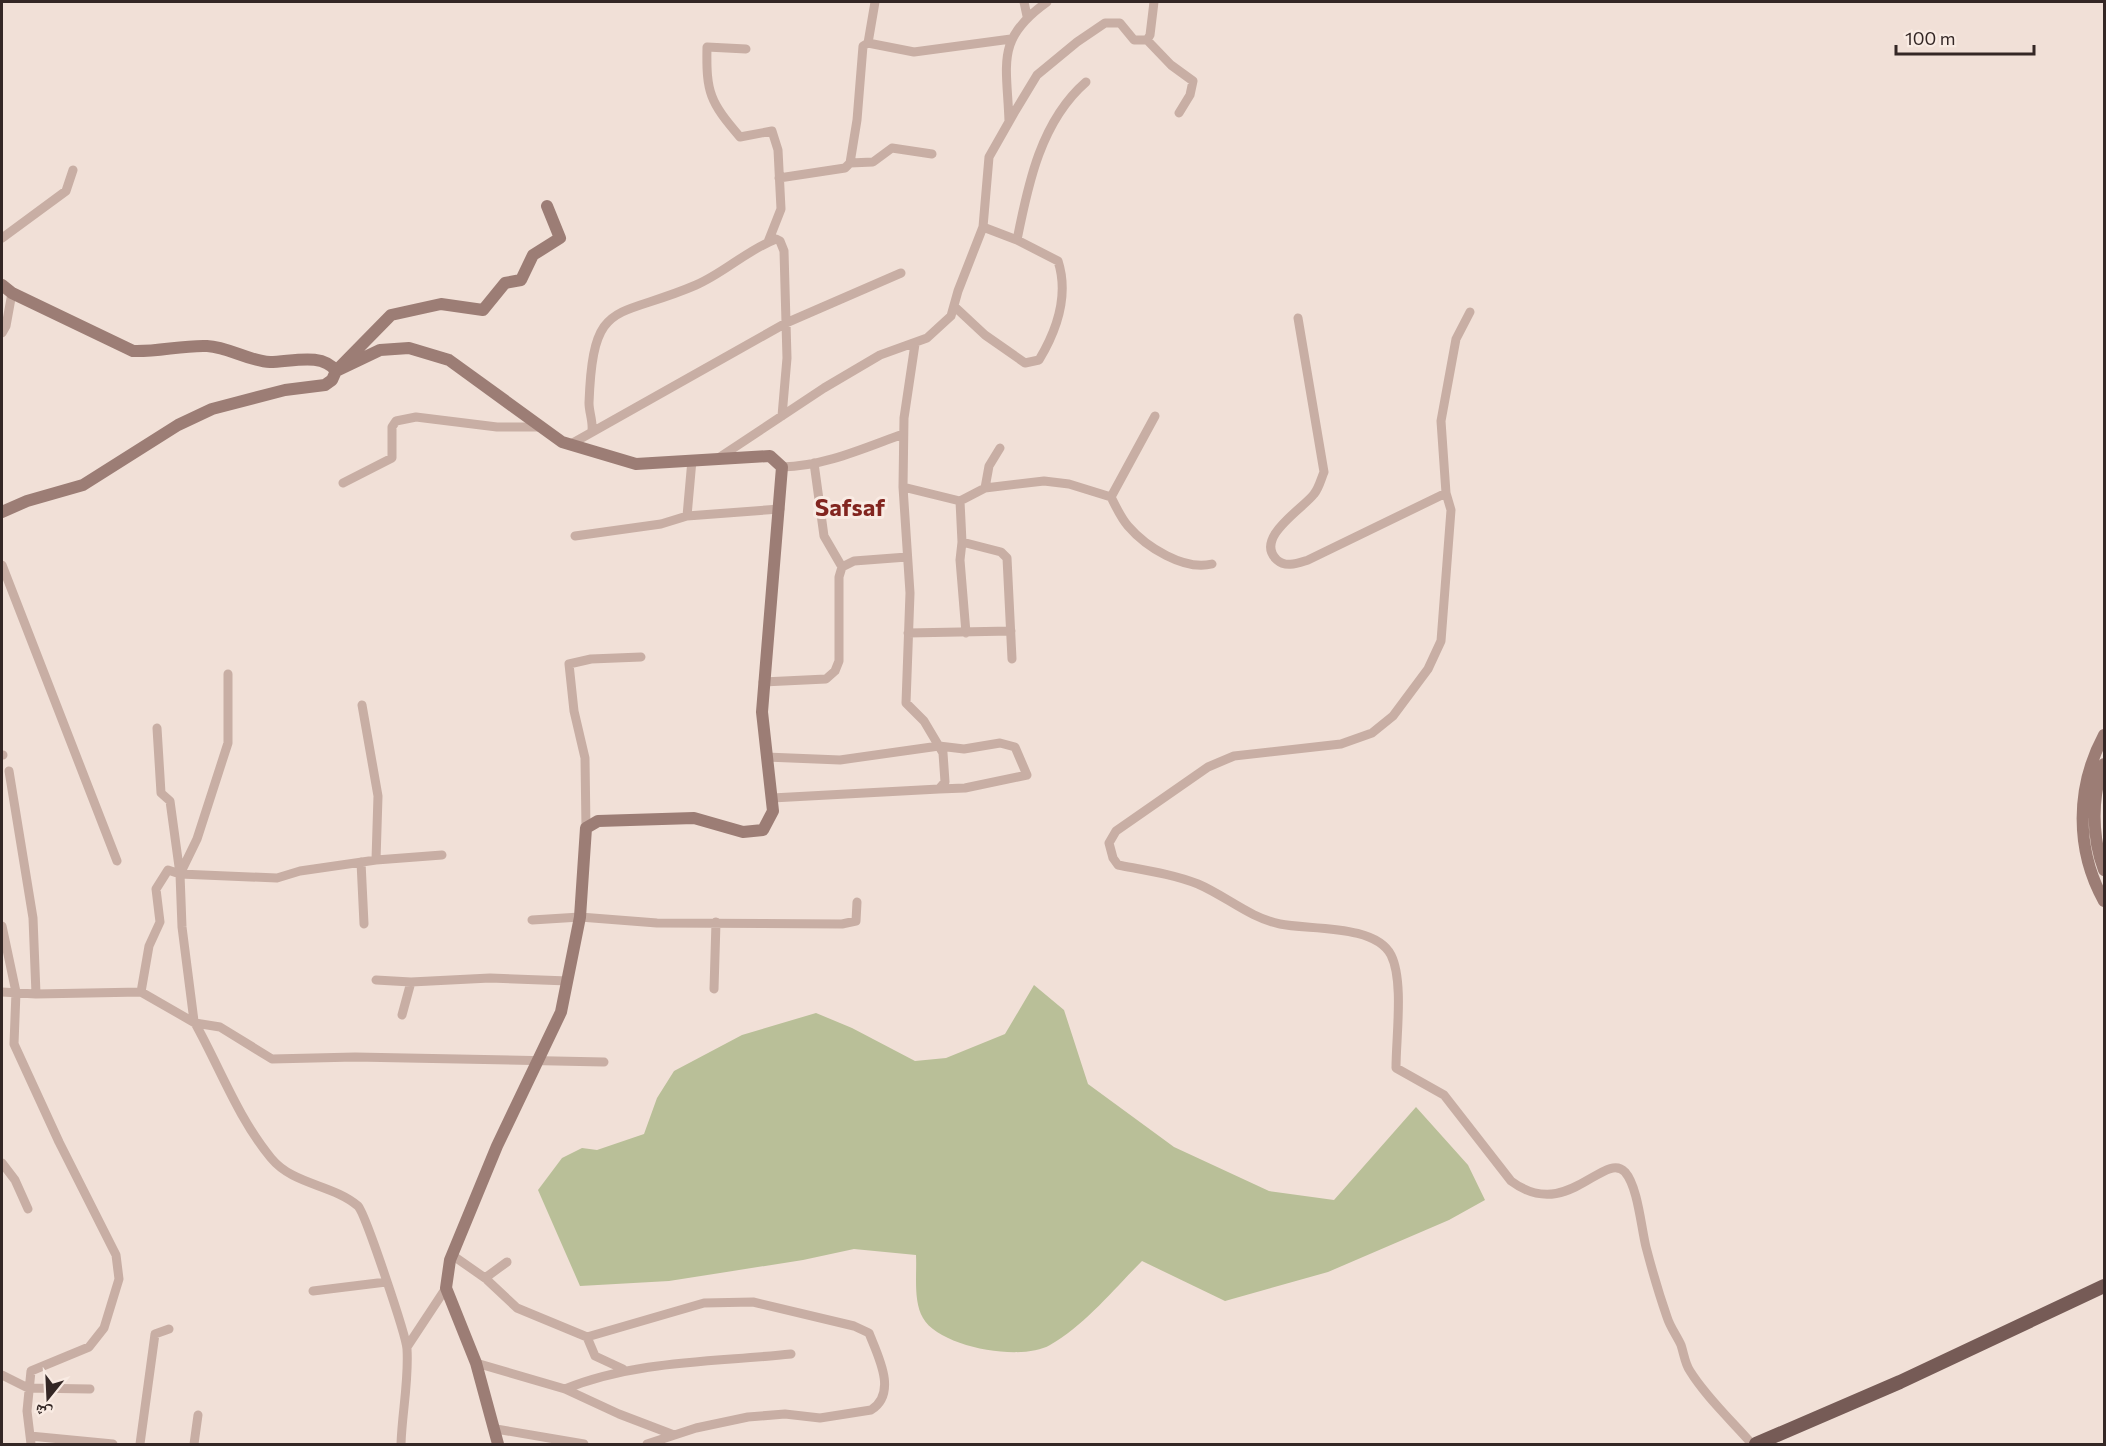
<svg xmlns="http://www.w3.org/2000/svg" width="2106" height="1446" font-family="Commissioner,'Noto Naskh Arabic',sans-serif">
<style>
.green{fill:#b9bf98}
.lines{fill:none;stroke-linecap:round;stroke-linejoin:round}
.street{stroke:#c8aea4;stroke-width:9}
.secondary{stroke:#9c7d75;stroke-width:12}
.primary{stroke:#765b56;stroke-width:14}
.labels{text-anchor:middle;stroke-width:6;stroke-linejoin:round;paint-order:stroke}
.neighbourhood-label{font-size:24px;font-weight:bold;fill:#82251f;stroke:#f9ebe3}
</style>
<rect width="100%" height="100%" fill="#f1e0d7"/>
<path class="green" d="M1034,985L1064,1010L1088,1084L1174,1147L1269,1191L1334,1200L1416,1107L1468,1165L1485,1200L1449,1220L1328,1272L1225,1301L1142,1261C1113,1290 1085,1325 1050,1345C1021,1362 939,1347 923,1318C913,1301 917,1274 916,1255L854,1249L803,1260L669,1281L580,1286L538,1190L562,1158L582,1148L597,1150L644,1134L657,1098L674,1071L742,1035L816,1013L852,1028L915,1061L946,1058L1005,1034Z"/>
<g class="lines">
<path class="street" d="M1024,2L1027,16
M1147,40L1171,65L1193,81L1190,95L1179,113
M868,43L914,52L1011,39
M746,49L707,47C706,93 710,102 740,137L772,131L778,150L781,209L768,242
M1009,121C1007,63 995,39 1047,2
M850,163L857,120L863,46L868,43L875,2
M779,178L845,168L850,163L873,162L892,148L932,154
M983,227L1017,240
M2,238L66,191L73,170
M955,307L985,335L1025,363L1039,360C1057,330 1069,295 1058,261L1017,240C1028,184 1041,121 1086,82
M1298,318L1324,472C1321,479 1319,488 1314,494C1304,508 1253,538 1277,560C1286,568 1298,563 1308,560L1446,493L1451,510L1441,641L1428,669L1393,716L1372,733L1341,744L1234,756L1208,767L1116,831L1109,843L1113,858L1118,865C1144,870 1173,874 1198,884C1226,896 1250,918 1280,924C1310,930 1375,924 1391,955C1404,981 1396,1037 1396,1068L1444,1095L1511,1181C1567,1223 1604,1150 1625,1172C1638,1187 1641,1227 1646,1247C1652,1270 1659,1294 1667,1317C1670,1327 1677,1336 1681,1345C1684,1354 1685,1364 1690,1371C1706,1397 1732,1421 1752,1444
M2,333L6,326L12,293
M592,430C593,421 589,412 589,403C593,296 615,320 696,285C724,273 747,250 776,239L780,241L784,251L787,358L782,416
M571,444L786,323L901,273
M717,459L824,388L880,355L927,338L951,316L958,291L983,227L989,157L1014,113L1037,75L1077,42L1105,23H1120L1134,40H1147L1150,35L1154,2
M692,460L687,516L780,509
M814,463L824,536L842,567
M782,467C825,466 864,448 903,434
M343,483L392,458V427L396,421L416,417L497,427H541
M903,487L960,501L985,488L1044,481L1069,484L1111,497C1116,507 1121,518 1128,526C1146,547 1184,571 1212,564
M985,488L989,466L1000,448
M1446,493L1441,421L1456,339L1470,312
M1111,497L1155,416
M960,501L962,542L960,560L966,633
M575,536L661,524L687,516
M962,542L1001,552L1007,558L1012,659
M2,565L117,861
M908,633L1011,631
M763,682L826,679L835,671L839,661V577L842,567L854,561L907,557
M362,705L378,796L376,860
M157,728L161,793L170,801L180,874
M2,755H3
M766,757L840,760L939,746L964,749L1000,743L1015,747L1027,775L965,788L939,789
M9,771L33,918L36,994
M772,798L939,789L945,782L943,753L924,721L906,703L910,593L903,487L904,418L915,344
M586,828L585,758L574,711L569,664L591,659L641,657
M361,862L364,924
M180,874L277,878L300,871L376,860L442,855
M180,874L197,839L228,743V674
M532,920L580,917L657,923L842,924L856,921L857,902
M2,926L16,992L14,1044L59,1142L116,1255L119,1279L104,1328L89,1347L31,1371L27,1411L31,1444
M376,980L411,982
M714,989L716,922
M2,992L36,994L141,992L195,1023L220,1027L272,1059L355,1057L604,1062
M141,992L149,946L160,922L156,889L168,870L180,874L182,927L194,1021
M402,1015L411,982L490,978L568,981
M195,1023C220,1068 238,1118 271,1158C293,1185 332,1184 358,1206C365,1213 406,1335 407,1349C409,1380 402,1413 401,1444
M2,1163L15,1180L28,1209
M452,1255L485,1278L517,1308L587,1337L704,1303L753,1302L854,1326L869,1333C878,1356 898,1393 871,1410L820,1418L785,1414L748,1417L696,1428L647,1444
M485,1278L507,1262
M313,1291L386,1282
M587,1337L595,1356L623,1369
M407,1347L446,1288
M476,1363L565,1389L619,1414L674,1435
M2,1375L28,1388L90,1389
M565,1389C636,1360 716,1362 791,1354
M496,1429L584,1444
M30,1436L113,1444
M140,1444L155,1334L169,1329
M194,1444L198,1415"/>
<path class="secondary" d="M2,285L12,293L133,351C158,352 182,345 207,346C229,347 248,361 270,362C291,362 322,352 336,371L332,380L325,385L285,390L212,409L178,425L83,485L27,501L2,512
M2104,735C2076,787 2075,849 2104,901
M2104,764C2091,796 2092,838 2104,870
M498,1444L476,1363L446,1288L450,1260L497,1146L561,1012L580,917L586,828L598,821L694,818L743,832L763,830L773,811L762,712L782,467L770,456L636,464L562,442L449,360L409,348L380,350L336,371L391,315L441,304L483,310L505,283L521,280L533,255L560,238L547,206"/>
<path class="primary" d="M1756,1444L1900,1382L2104,1286"/>
</g>
<g class="labels">
<g class="neighbourhood-label">
<text x="850" y="516">Safsaf</text>
</g>
</g>
<rect width="2106" height="1446" fill="none" stroke="#342725" stroke-width="6"/>
<g transform="translate(48 1398) rotate(198)" stroke="#f9ebe3" stroke-width="4.5" paint-order="stroke">
<path d="M0-4.5L10 22L0 15L-10 22Z" fill="#342725"/>
<text y="-9" font-size="16" font-weight="bold" text-anchor="middle" fill="#342725">ش</text>
</g>
<path d="M1896 45v9h138v-9" fill="none" stroke="#342725" stroke-width="3"/>
<text x="1905" y="45" font-size="18" fill="#342725" stroke="#f9ebe3" stroke-width="4.5" paint-order="stroke">100 m</text>
</svg>
